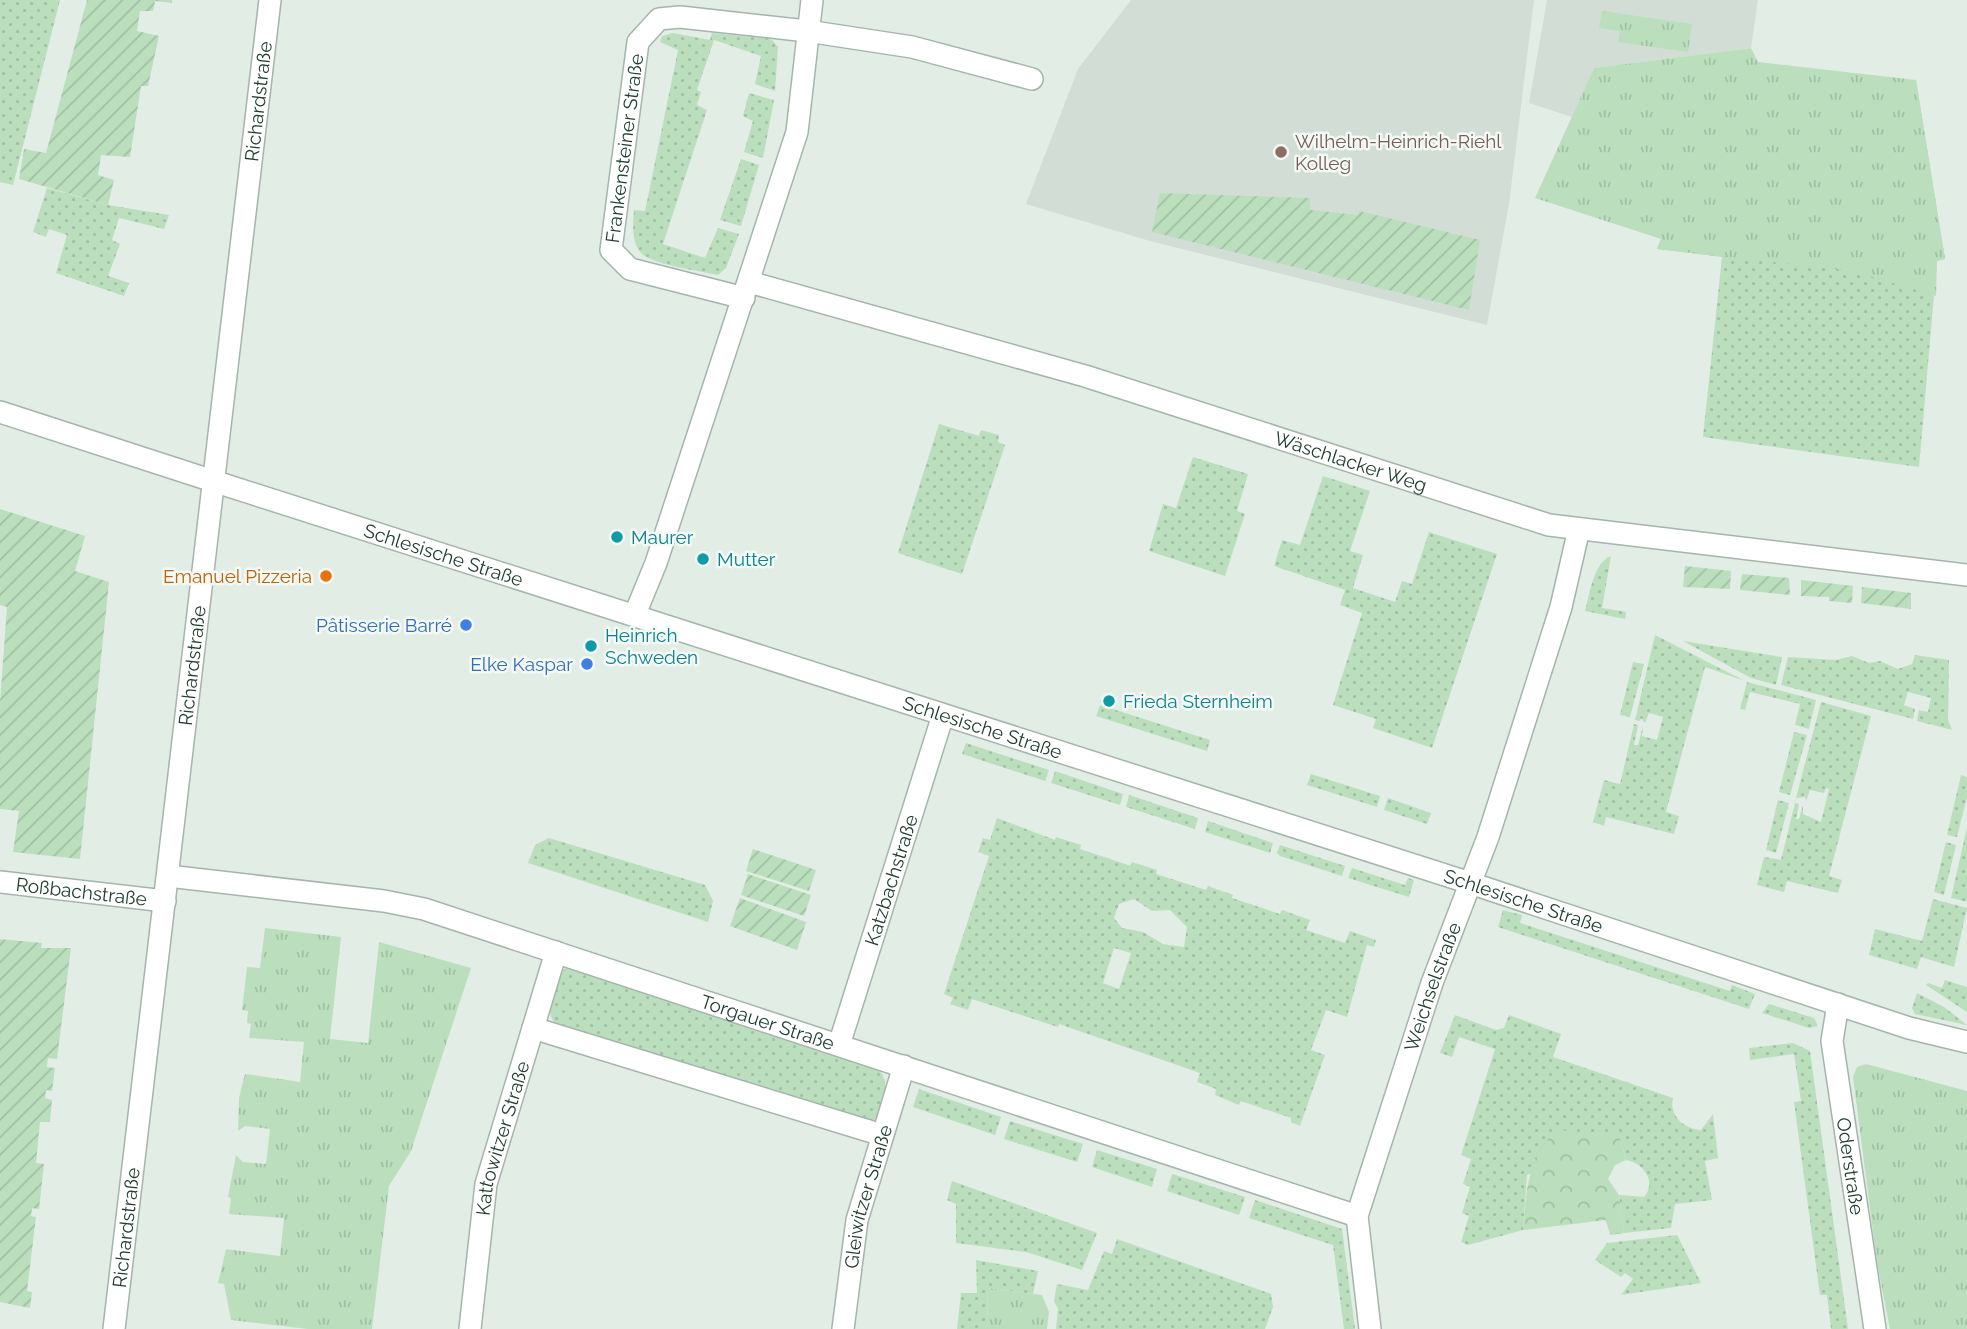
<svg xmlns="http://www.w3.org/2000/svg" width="1967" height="1329" font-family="Raleway,sans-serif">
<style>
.built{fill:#d1ddd5}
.grass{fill:url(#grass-dots);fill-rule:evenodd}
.forest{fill:url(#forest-crowns)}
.park{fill:url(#park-tufts)}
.garden{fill:url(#garden-furrows)}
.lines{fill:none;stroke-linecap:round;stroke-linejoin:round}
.minor-casing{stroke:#a4b5ac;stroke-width:24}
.tertiary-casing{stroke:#a4b5ac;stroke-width:24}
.minor{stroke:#fff;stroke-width:21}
.tertiary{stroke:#fff;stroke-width:21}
.education-dot{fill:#8d6e63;stroke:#f3f9f5;stroke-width:2.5}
.culture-dot{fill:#0f9aa8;stroke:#f3f9f5;stroke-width:2.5}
.food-dot{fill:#e8710a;stroke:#f3f9f5;stroke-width:2.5}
.shop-dot{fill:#3f7fe0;stroke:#f3f9f5;stroke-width:2.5}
.labels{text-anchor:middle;stroke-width:5;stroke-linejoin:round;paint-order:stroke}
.street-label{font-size:19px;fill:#213f31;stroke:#f3f9f5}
.education-label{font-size:19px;fill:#785e54;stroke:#f3f9f5;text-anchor:start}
.culture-label{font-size:19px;fill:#0d838f;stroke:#f3f9f5;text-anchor:start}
.food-label{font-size:19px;fill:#c56008;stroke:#f3f9f5;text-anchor:end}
.shop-label{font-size:19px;fill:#366cbe;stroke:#f3f9f5;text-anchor:end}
</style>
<defs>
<pattern id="grass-dots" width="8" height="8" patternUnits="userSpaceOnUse" patternTransform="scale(1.75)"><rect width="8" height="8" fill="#bbdfbd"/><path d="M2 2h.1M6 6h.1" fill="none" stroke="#a0c0a3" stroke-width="1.8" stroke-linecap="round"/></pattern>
<pattern id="forest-crowns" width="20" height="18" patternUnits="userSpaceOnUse" patternTransform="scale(1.75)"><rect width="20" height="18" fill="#bbdfbd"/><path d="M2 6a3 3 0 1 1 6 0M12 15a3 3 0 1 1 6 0" fill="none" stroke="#a0c0a3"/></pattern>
<pattern id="park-tufts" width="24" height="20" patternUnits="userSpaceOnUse" patternTransform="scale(1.75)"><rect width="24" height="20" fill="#bbdfbd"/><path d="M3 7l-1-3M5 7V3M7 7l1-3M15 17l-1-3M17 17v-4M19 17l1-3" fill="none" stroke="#a0c0a3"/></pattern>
<pattern id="garden-furrows" width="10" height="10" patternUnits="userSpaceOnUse" patternTransform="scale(1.75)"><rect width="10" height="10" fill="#bbdfbd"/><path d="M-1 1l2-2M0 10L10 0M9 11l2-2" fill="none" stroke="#a0c0a3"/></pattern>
</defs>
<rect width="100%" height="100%" fill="#e2ede6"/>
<path class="built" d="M1131,0H1534L1509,204L1487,325L1150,241L1026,204L1078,69Z
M1547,0H1758L1751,48L1594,68L1572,117L1529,103Z"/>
<path class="grass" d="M0,0H60L13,185L0,182Z
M673,33L710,40L712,33L771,39L778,47L775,91L755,84L761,56L714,40L697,90L701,92L697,105L707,110L663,244L705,258L718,228L739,234L726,268L718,275C700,271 655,265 642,254C631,244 633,222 634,210L645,211L678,50L660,42L662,36Z
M1916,80L1945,259L1937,261L1919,467L1703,437L1722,257L1657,249L1661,239Z
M749,93L774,100L763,158L744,152L753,121L743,116Z
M741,159L759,165L741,226L720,220Z
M47,188L108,205L169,215L164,229L119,218L112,240L120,244L108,276L129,283L124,296L56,273L67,235L49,229L46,237L33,232Z
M939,424L979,436L981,430L999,435L998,442L1005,445L962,574L898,553Z
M1193,457L1248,474L1237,511L1245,514L1225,576L1149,551L1163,504L1176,508Z
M1323,476L1370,491L1350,551L1363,555L1353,588L1395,602L1402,581L1412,584L1429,532L1497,554L1432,748L1373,728L1376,719L1333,705L1362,613L1340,605L1345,590L1274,566L1282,540L1300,545Z
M1611,556L1602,608L1626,612L1625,619L1585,611C1590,594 1593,563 1611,556Z
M1655,635L1745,681L1705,667L1666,812L1679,816L1674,834L1606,817L1604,826L1593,822L1604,780L1620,784L1634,724L1638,725L1634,745H1638L1643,726L1642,736L1657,740L1663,717L1649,713L1645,723L1641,718L1640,721L1635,720Z
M1683,641L1782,657L1776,685L1751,678Z
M1915,655L1949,660L1948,720L1952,730L1917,721L1919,710L1928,712L1931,698L1908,692L1904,705L1915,709L1913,719L1781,685L1788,657L1836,660L1852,656L1869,663L1880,661L1898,669L1912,664Z
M1633,662L1644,664L1630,717L1620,715Z
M1747,682L1816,700L1809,729L1795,725L1800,704L1750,692L1745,710L1740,709Z
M1821,702L1871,716L1829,876L1842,880L1838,893L1787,881L1784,892L1757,885L1764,857L1781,860L1795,803L1799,804L1796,819H1799L1803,805V814L1821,822L1829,789L1826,788L1824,793L1810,790L1806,801L1805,797L1796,798Z
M1100,705L1210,740L1207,751L1096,716Z
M1794,732L1807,735L1790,795L1779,792Z
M966,743L1049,770L1045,781L962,754Z
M1055,771L1123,794L1120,805L1051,783Z
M1311,774L1380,796L1377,807L1307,785Z
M1961,775L1967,777V797L1957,837L1947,835Z
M1129,795L1198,818L1195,829L1126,807Z
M1388,798L1431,813L1427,824L1384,810Z
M1778,800L1789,803L1776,853L1766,850Z
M997,818L1055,840L1056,837L1081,845L1080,849L1131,866L1132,862L1157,870L1156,874L1206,890L1208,886L1233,895L1232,898L1280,914L1282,910L1310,920L1306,930L1345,943L1350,931L1376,940L1374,947L1367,945L1347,1017L1326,1010L1311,1050L1325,1055L1300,1126L1291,1122V1118L1241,1101L1239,1105L1215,1095L1216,1089L1197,1082L1200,1073L1059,1024L1058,1027L972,999L968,1010L950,1004L953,998L944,994L989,856L978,852L983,838L990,840ZM1134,899L1152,911L1170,910L1187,927L1184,947L1163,944L1143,932L1122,928L1114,918L1119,904ZM1114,948L1131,953L1119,989L1103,983Z
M1208,821L1273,843L1270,853L1205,832Z
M1967,828V902L1951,898Z
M549,838L705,885L713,901L708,922L528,863L535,845Z
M1946,842L1956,845L1944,895L1934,892Z
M1280,845L1345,866L1342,876L1280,856L1277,853Z
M1352,868L1405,885L1408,878L1414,880L1409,897L1348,878Z
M1933,899L1967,908L1954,967L1921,957L1917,969L1869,955L1875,929L1922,941Z
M1503,910L1522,915L1520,923L1730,991L1732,985L1755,994L1749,1009L1498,927Z
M567,967L877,1068C893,1082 883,1108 872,1124H866L554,1022C544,1010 556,975 567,967Z
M1945,980L1967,987V1012L1926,985L1928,983L1942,988Z
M1917,993L1944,1007L1967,1025L1915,1014L1912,1008Z
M1769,1004L1814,1018L1818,1026L1809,1028L1762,1013Z
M1455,1015L1496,1030L1504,1028L1509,1015L1561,1034L1553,1057L1673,1098C1669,1115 1683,1129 1701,1130L1713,1114L1718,1158L1705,1161L1712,1200L1675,1204L1671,1228L1624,1233L1619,1195L1644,1197C1657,1182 1644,1163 1626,1160L1621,1142L1527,1175L1523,1230L1468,1245L1461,1242L1469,1216L1462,1213L1470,1187L1463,1184L1471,1159L1461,1155L1495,1049L1459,1037L1452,1057L1440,1053Z
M1793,1043L1810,1051L1848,1329H1831L1827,1295H1820L1794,1102L1801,1101L1794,1054L1750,1060L1749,1048Z
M919,1089L1001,1117L995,1135L913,1107Z
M1010,1121L1083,1144L1077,1162L1004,1139Z
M1097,1150L1157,1169L1152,1187L1092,1167Z
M1172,1174L1245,1197L1239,1215L1167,1191Z
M952,1181L1097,1233L1082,1270L1026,1252L956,1243V1204L947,1200Z
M1255,1200L1342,1229L1355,1329H1344L1333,1245L1249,1218Z
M1677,1235L1701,1283L1621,1295L1633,1279L1625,1273L1621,1277L1595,1260L1607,1243Z
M1117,1239L1271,1294L1273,1307L1265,1329H1056L1058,1309L1054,1301L1057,1284L1088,1290L1104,1251L1112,1254Z
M976,1260L1038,1271L1033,1294L988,1288L987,1329H957L961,1293H977Z"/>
<path class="forest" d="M1559,1130L1619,1136L1626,1160L1615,1165L1608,1179L1619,1195L1624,1233L1610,1235L1606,1220L1523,1230C1526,1197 1527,1150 1559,1130Z"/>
<path class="park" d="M1602,11L1692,24L1688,52L1618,42L1620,31L1599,28Z
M1751,48L1758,62L1916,80L1945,259L1937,261L1936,296L1853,271L1657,249L1661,239L1535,198L1594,68Z
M265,928L341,937L330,1039L368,1043L379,942L471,968L411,1151L389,1186L372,1329H308L231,1320L224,1284L218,1283L226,1249L280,1256L284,1218L229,1214L231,1198L228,1197L236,1155L243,1162L266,1164L270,1129L245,1126L238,1131L239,1098L245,1074L300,1082L304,1042L249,1038L251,1024L247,1023L248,1011L242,1010L247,967L260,968Z
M1866,1064L1967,1091V1329H1890L1877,1263L1853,1077L1857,1067Z
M988,1288L1042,1295L1049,1312L1047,1329H987Z"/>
<path class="garden" d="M87,0H172V3L155,1L153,11H140L137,31L159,36L148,86H141L130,157L101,155L98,175L114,180L108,205L19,179L24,149L46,153Z
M1160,193L1310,198V210L1358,215L1359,211L1480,240L1469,310L1152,232Z
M0,509L85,536L75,571L109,582L80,859L13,852L19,811L0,809V702L7,607L0,605Z
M1685,566L1731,571L1730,589L1683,587Z
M1742,574L1789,578L1790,595L1740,590Z
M1801,580L1853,586L1852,603L1829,601V597L1801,596Z
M1862,587L1911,593V609L1861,603Z
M753,849L816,870L809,891L746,871Z
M748,874L811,895L804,916L741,895Z
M740,898L806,922L797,950L730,926Z
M0,939L42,943L41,948H71L57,1059L48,1058L47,1067L55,1068L52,1091L46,1090L45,1098L52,1100L50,1122H40L36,1163L44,1164L39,1209L32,1208L31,1216L36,1217L27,1291L32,1292L30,1308L0,1302Z"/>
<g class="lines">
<g class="minor-casing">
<g id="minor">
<path id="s1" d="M749,282L1085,376L1549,525L1967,575"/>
<path id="s2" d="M744,298L630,269L611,250L638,42L659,19L680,17L807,31L912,47L1032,79"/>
<path d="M0,412L213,481"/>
<path d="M635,614L656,563L797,132L812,0"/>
<path id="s3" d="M168,876L384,901L424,909L1357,1216"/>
<path id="s4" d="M0,882L165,901"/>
<path id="s5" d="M1838,1004L1832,1041L1875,1329"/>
<path d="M533,1028L882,1135"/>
<path id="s6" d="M839,1045L943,715"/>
<path id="s7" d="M470,1329L486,1184L556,952"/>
<path id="s8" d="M843,1329L857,1220L904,1066"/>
<path id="s9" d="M1370,1329L1357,1216L1432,983L1488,837L1561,607L1579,529"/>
</g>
</g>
<g class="tertiary-casing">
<g id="tertiary">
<path id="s10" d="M213,481L1470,883L1909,1028L1967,1042"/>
<path id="s11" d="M114,1329L270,0"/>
</g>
</g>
<use href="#minor" class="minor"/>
<use href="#tertiary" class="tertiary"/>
</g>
<circle class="education-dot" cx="1281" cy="152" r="7"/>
<g class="culture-dot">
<circle cx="617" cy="537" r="7"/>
<circle cx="703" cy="559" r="7"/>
<circle cx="591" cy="646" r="7"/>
<circle cx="1109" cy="701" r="7"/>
</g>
<circle class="food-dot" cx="326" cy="576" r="7"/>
<g class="shop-dot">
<circle cx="466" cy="625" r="7"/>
<circle cx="587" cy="664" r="7"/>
</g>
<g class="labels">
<g class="street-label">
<text dy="7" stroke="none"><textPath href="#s11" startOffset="1236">Richardstraße</textPath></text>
<text dy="7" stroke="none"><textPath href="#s2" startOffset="247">Frankensteiner Straße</textPath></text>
<text dy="7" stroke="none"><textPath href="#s1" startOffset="628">Wäschlacker Weg</textPath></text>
<text dy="7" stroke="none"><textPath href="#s10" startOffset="242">Schlesische Straße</textPath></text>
<text dy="7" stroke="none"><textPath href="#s11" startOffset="668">Richardstraße</textPath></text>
<text dy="7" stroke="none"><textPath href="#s10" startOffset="808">Schlesische Straße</textPath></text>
<text dy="7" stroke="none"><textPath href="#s6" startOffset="173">Katzbachstraße</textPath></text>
<text dy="7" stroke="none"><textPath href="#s4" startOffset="82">Roßbachstraße</textPath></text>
<text dy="7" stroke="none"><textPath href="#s10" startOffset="1376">Schlesische Straße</textPath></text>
<text dy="7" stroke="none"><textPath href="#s9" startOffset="355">Weichselstraße</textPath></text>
<text dy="7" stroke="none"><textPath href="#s3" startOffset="620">Torgauer Straße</textPath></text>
<text dy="7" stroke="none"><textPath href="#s7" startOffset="194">Kattowitzer Straße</textPath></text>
<text dy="7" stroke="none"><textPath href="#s5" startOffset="164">Oderstraße</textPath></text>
<text dy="7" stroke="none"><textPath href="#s8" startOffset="135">Gleiwitzer Straße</textPath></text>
<text dy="7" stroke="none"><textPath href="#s11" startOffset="102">Richardstraße</textPath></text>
</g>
<g class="education-label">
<text x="1295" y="148">Wilhelm-Heinrich-Riehl<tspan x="1295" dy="22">Kolleg</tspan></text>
</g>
<g class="culture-label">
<text x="631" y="544">Maurer</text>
<text x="717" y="566">Mutter</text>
<text x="605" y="642">Heinrich<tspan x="605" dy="22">Schweden</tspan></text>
<text x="1123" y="708">Frieda Sternheim</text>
</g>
<g class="food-label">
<text x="312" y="583">Emanuel Pizzeria</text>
</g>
<g class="shop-label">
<text x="452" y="632">Pâtisserie Barré</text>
<text x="573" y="671">Elke Kaspar</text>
</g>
</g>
</svg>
